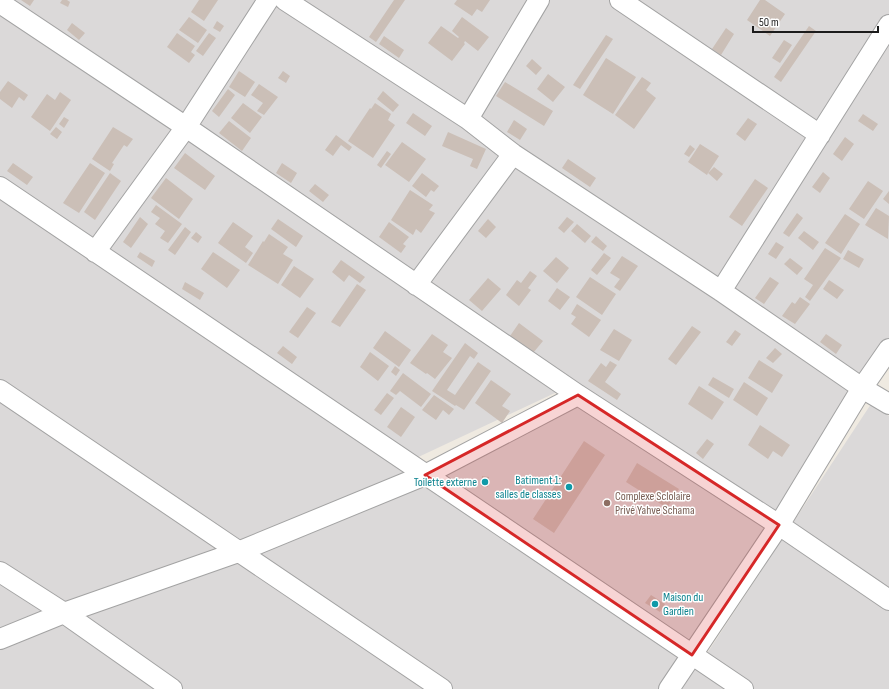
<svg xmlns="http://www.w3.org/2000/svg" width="889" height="689" font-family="'Sofia Sans Condensed',sans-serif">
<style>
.residential{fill:#dbd9d9}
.building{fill:#cbbfb7}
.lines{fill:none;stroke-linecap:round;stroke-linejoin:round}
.street-casing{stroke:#a3a3a3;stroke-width:22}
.street{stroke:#fff;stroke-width:20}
.marked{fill:#d62828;fill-opacity:0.2;stroke:#d62828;stroke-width:3;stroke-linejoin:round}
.culture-dot{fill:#0f9aa8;stroke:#fff;stroke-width:1.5}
.education-dot{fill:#8d6e63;stroke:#fff;stroke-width:1.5}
.labels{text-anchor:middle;stroke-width:3;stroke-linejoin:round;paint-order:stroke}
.culture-label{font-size:12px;fill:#0d838f;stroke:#fff;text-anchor:end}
.education-label{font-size:12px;fill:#785e54;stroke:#fff;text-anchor:start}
</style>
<rect width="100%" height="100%" fill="#efeae1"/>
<path class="residential" d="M0,0H889V341L773,514L572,385L397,467L696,670L871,404L889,416V689H0Z
M578,395L779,525L692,655L425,475Z"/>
<path class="building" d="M21,0H34L30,6Z
M62,0H67L70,2L68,7L60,3Z
M199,0H218L204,21L191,12Z
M394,0H405L376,42L369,37Z
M457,0H490L482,12L477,9L472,16L454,4Z
M760,0H765L785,14L770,36L747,20Z
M189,17L207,30L198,43L179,30Z
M462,17L489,37L478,51L465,41L464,43L465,44L452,61L428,43L441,26L458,38L459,37L452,31Z
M217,21L224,26L220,32L213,28Z
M72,23L85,33L79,40L67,30Z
M809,26L816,31L781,82L774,77Z
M726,28L734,34L721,55L712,49Z
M177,33L195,46L191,52L195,55L189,63L167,47Z
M209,33L216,38L203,56L196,51Z
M606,35L613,39L580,89L573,85Z
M384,36L404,50L399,58L379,44Z
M784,40L792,45L780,63L772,58Z
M606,58L636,77L613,114L583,95Z
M532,59L542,68L536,75L526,66Z
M239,71L255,82L245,97L229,87Z
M283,71L290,76L286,83L278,78Z
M548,74L565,87L553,102L537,89Z
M642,77L651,83L646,90L656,98L634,129L615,115Z
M8,81L28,95L24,101L19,97L12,108L0,99V92Z
M505,82L553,111L544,126L496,96Z
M259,84L278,97L264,115L257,111L263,103L251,95Z
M228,89L235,95L219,117L212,111Z
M383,91L399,105L393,112L377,99Z
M60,92L71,100L50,131L31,117L47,94L55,100Z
M243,103L262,117L250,133L231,118Z
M375,103L391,114L388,120L395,125L373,158L348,141L370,108L371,109Z
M413,113L432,126L425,136L406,123Z
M863,114L878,124L873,131L858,121Z
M64,117L69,120L64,128L59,124Z
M748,118L757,124L745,141L736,134Z
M514,120L527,129L520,140L507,132Z
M229,121L251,138L242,151L219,133Z
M56,127L62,132L57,139L50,134Z
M113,127L133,139L127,147L124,145L112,163L114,164L110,171L92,159Z
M448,132L486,149L477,169L470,166L473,159L442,146Z
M336,135L352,147L349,151L341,145L333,156L325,150Z
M845,137L854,144L842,161L833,154Z
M402,142L426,159L409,182L385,165Z
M700,144L719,156L708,173L714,167L723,174L717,181L708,173L707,175L688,162Z
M690,145L695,149L689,157L684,154Z
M387,151L391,154L381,168L377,165Z
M185,153L215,176L205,190L174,168Z
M568,159L596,178L590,187L562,168Z
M13,163L33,177L27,185L7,171Z
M90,163L105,173L79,213L63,203Z
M282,163L297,173L291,183L276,173Z
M823,172L830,178L820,193L812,187Z
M110,173L121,181L95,220L84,212Z
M422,173L439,186L434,192L431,190L426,197L412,186Z
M166,178L193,199L179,219L151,198Z
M755,179L768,188L742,226L729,217Z
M868,181L883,191L864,219L849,209Z
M315,184L329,195L323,202L309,191Z
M410,190L433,205L429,210L435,213L421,233L416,229L413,235L391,220Z
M889,191V204L883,199Z
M156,205L182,224L168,243L160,238L165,231L155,224L160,218L151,212Z
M876,208L889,216L888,239L865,225Z
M797,213L803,218L789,237L783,233Z
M845,214L860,224L841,254L825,243Z
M140,217L148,224L131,248L123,242Z
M567,217L574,222L564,233L558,228Z
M278,219L303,236L296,247L271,229Z
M488,219L496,227L486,238L478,231Z
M233,222L253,236L245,247L253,253L246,263L218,243Z
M389,222L409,237L403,244L406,246L401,253L379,237Z
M577,224L591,236L585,243L571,231Z
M185,227L191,232L175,255L168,250Z
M804,231L819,242L813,250L798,238Z
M196,232L202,237L198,243L191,238Z
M269,234L288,247L283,254L293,260L278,284L248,265L263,241L264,242Z
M596,236L607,246L603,251L591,242Z
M776,242L784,247L776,259L768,254Z
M825,248L841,258L810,301L805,297L813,285L804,279Z
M848,250L864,259L859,268L843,259Z
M140,252L155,261L152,267L137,257Z
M213,252L240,270L227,288L201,269Z
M604,253L611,258L597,275L591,270Z
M622,256L638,266L620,291L614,287L620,279L610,273Z
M556,257L569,268L557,283L543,271Z
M790,258L803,268L797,275L784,264Z
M341,260L365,277L360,283L349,275L344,282L332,272Z
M294,266L314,279L300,298L281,285Z
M530,271L537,276L528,288L531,290L519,306L506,295L517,280L521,283Z
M590,277L616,294L602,315L576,297Z
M770,277L779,283L764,304L755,298Z
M488,278L501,289L482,311L469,300Z
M829,280L844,290L837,299L823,289Z
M185,282L204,293L200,300L182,289Z
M357,284L366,290L340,327L331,322Z
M557,288L570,297L560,310L548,301Z
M800,297L810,304L795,324L782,316L792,302L795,304Z
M577,304L601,320L589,337L571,324L576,317L571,314Z
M307,307L316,313L298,338L289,332Z
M519,323L543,341L533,353L510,336Z
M692,326L701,332L676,365L668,359Z
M614,329L632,340L619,361L600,350Z
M735,330L741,334L732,346L726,342Z
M385,331L411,350L399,367L373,348Z
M432,334L448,345L443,352L452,358L435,379L427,373L426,374L410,363Z
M826,334L842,345L836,354L820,342Z
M465,343L478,353L474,359L470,356L447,390L455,395L478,362L491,371L464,410L456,405L455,406L432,391Z
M283,346L297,357L292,364L277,353Z
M775,348L782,354L773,363L766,358Z
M370,352L389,366L378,381L360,367Z
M759,360L783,375L772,393L748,378Z
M610,361L617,365L605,382L621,394L617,400L588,381L601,363L606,367Z
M395,366L400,370L396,376L391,372Z
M403,373L431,394L421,407L400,391L396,395L390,391Z
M713,377L734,389L729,398L708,385Z
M491,380L511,394L502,406L510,411L502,423L475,403Z
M744,382L768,398L757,416L733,400Z
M699,386L724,402L712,420L688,404Z
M387,393L394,398L381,415L374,410Z
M434,395L454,409L449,415L443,410L436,420L422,410Z
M401,407L415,417L401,437L387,427Z
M760,425L790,445L782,457L773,451L768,459L748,445Z
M707,439L714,444L703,459L696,453Z
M584,441L605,455L554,533L533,519Z
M637,463L679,489L667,508L626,482Z
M482,476L489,477L488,487L481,486Z
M651,595L665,604L660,612L645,603Z"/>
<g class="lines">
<g class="street-casing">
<path id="street" d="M285,0L468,119L513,154L721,291L862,388L889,404
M620,0L820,135
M0,3L186,127L578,395L779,525L889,600
M468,119L539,0
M0,187L743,689
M95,252L186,127L268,0
M416,285L513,154
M721,291L889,25
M0,390L442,689
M0,572L64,613L172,689
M0,639L64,613L238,552L425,475L578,395
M669,689L779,525L862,388L889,349"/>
</g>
<use href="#street" class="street"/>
</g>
<path class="marked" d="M578,395L779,525L692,655L425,475Z"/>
<g class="culture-dot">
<circle cx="485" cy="482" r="4"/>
<circle cx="569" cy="487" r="4"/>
<circle cx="655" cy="604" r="4"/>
</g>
<circle class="education-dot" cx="607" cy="503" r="4"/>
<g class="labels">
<g class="culture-label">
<text x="561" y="484">Batiment 1:<tspan x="561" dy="14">salles de classes</tspan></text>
<text x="477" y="486">Toilette externe</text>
<text x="663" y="601" text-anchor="start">Maison du<tspan x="663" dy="14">Gardien</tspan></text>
</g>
<g class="education-label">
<text x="615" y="500">Complexe Sclolaire<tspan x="615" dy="14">Privé Yahve Schama</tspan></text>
</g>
</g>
<path d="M753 26v6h125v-6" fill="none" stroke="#1c1c1c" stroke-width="2"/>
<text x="759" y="26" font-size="12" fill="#1c1c1c" stroke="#ffffff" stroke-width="3" paint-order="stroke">50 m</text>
</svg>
